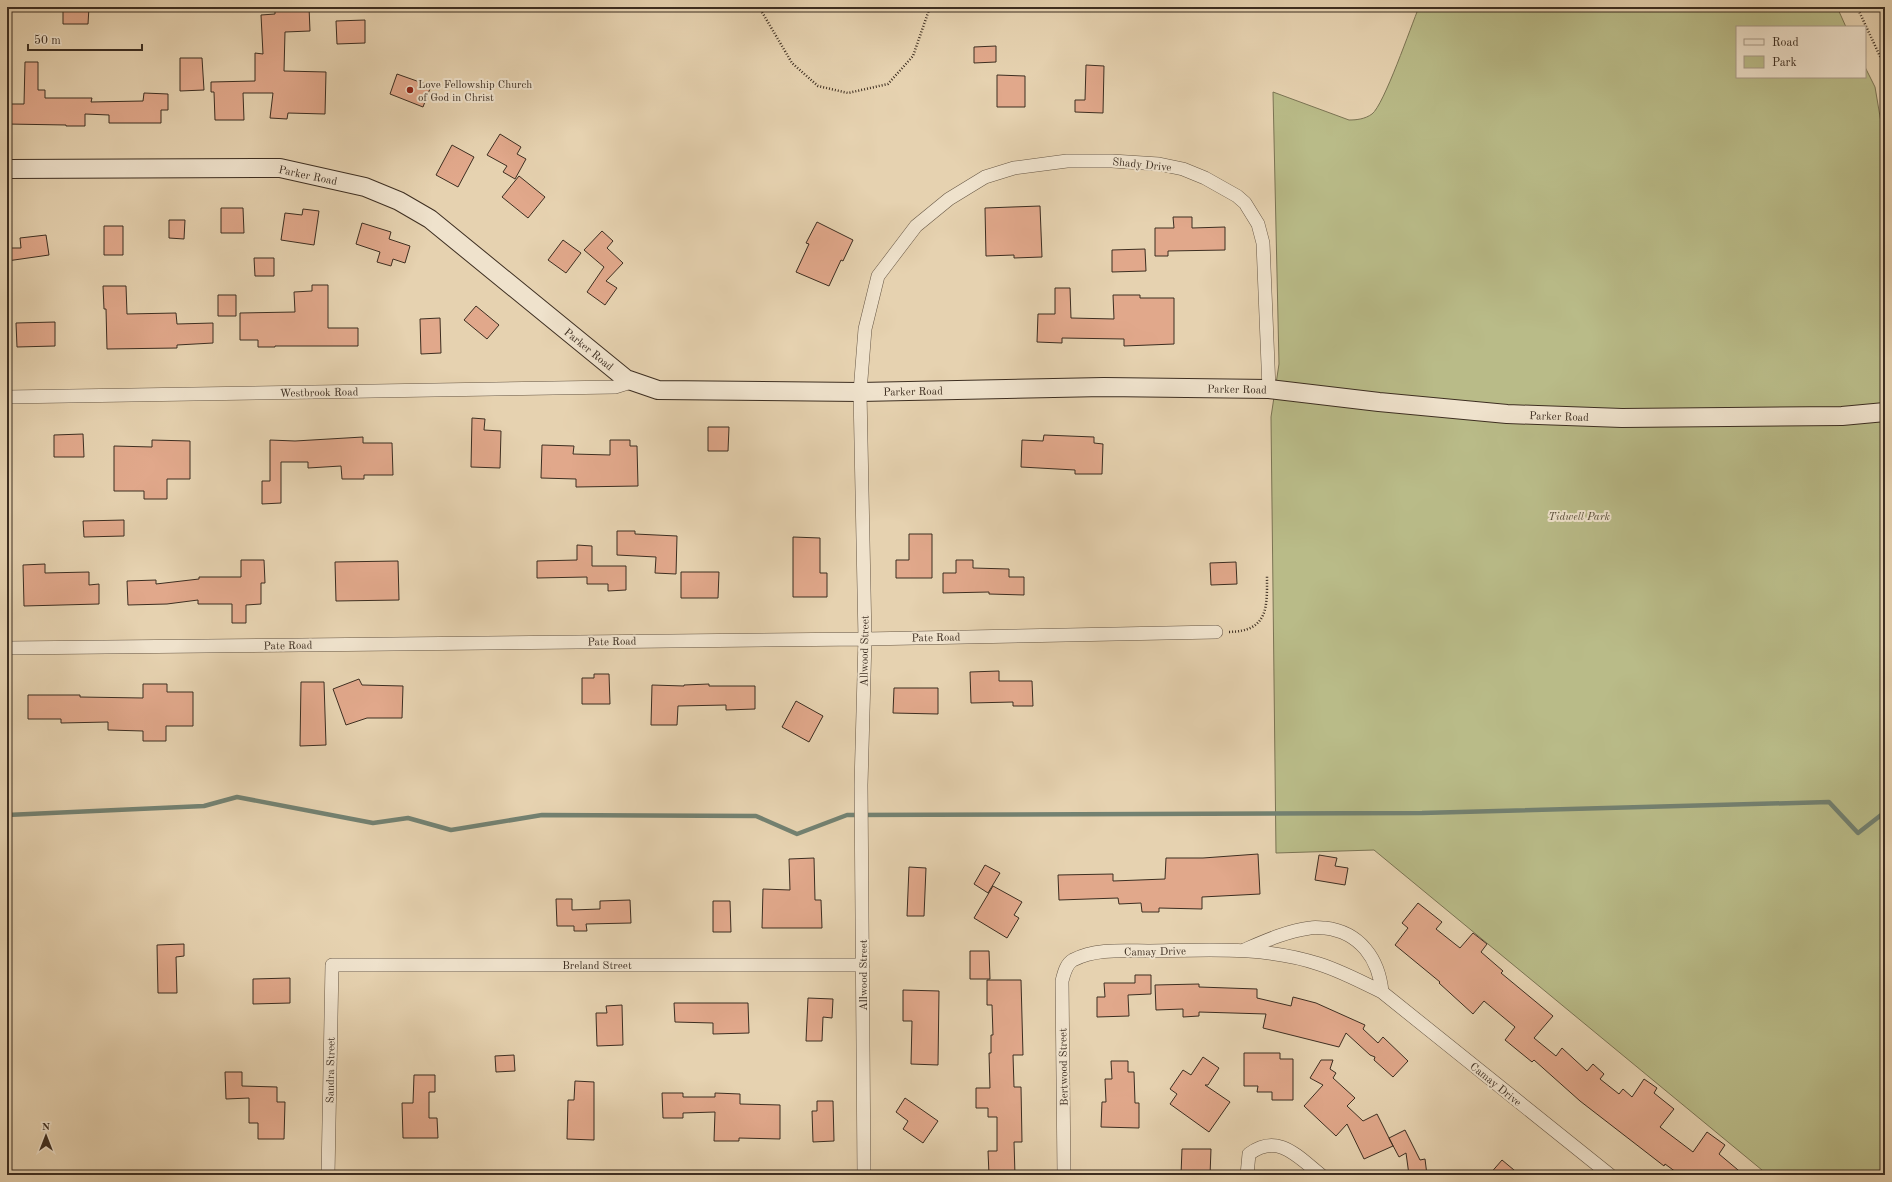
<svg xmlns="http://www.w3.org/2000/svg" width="1892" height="1182" font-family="'Old Standard TT',serif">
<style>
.green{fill:#b9bb88;stroke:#7b7454}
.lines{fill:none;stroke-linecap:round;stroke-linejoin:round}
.stream{stroke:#738171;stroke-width:4.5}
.building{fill:#e1a88b;stroke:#3d2e21}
.minor-casing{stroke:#675745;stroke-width:14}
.secondary-casing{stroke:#3d2e21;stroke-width:20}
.path{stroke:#3d2e21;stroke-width:2.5;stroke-dasharray:1 2;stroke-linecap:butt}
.minor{stroke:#efe2cc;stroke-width:13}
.secondary{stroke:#efe2cc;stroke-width:18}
.poi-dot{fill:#8f2418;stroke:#efe2cc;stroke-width:1.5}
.labels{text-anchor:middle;stroke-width:4;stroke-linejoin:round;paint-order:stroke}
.poi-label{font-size:11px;fill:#3d2e21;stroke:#efe2cc;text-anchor:start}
.street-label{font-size:11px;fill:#3d2e21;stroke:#efe2cc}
.park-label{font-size:11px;font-style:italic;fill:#564a36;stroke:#efe2cc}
</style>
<rect width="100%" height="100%" fill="#e6d2b0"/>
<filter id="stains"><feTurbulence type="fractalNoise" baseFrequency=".005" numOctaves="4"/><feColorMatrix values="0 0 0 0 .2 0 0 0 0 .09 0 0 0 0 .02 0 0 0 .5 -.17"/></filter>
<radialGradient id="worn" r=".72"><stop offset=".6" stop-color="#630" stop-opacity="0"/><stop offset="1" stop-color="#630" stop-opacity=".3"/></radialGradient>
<path class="green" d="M1419,7H1837L1846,27H1737V77H1865V67L1875,87L1885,146V1175H1768L1374,850L1276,853L1271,417L1279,364L1273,92L1349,120C1357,120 1365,119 1372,114C1384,105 1411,26 1419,7Z"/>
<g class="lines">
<path class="stream" d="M7,815L204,806L237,797L373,823L408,818L451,830L542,815L756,816L797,834L847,815L1422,813L1829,802L1858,833L1885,812"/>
</g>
<path class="building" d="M63,7H89L88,24H63Z
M275,7H309L310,31L285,32L284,71L326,72L325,114L288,113L287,119L270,118L273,93H243L244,120H215L214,92H211V82L255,81V53L263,54L261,15L275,14Z
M365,20V43L337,44L336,21Z
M996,46V62L974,63V47Z
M180,58H202L204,90L180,91Z
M25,62H38V90H45V98H92L91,102L143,101L144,93L168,94V110H161V123H109V115L85,114V126H66V125L7,124V104H24Z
M1086,65L1104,66L1103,113L1075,112V100H1085Z
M397,74L431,86L423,107L390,94Z
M997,75L1025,76V107H997Z
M500,134L521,147L517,154L526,159L515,179L503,172L507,166L487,155Z
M452,145L474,157L458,187L436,175Z
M519,176L545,197L528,218L502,197Z
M1040,206L1042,257L1014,258V255L986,256L985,208Z
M221,208H243L244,233H221Z
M303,209L319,211L314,245L281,240L285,213L302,215Z
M1173,217H1192V228L1225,227V250L1168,251V256H1155V228H1174Z
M169,220H185L184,239L169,238Z
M817,222L853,240L843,261L841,260L829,286L796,272L809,244L806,243Z
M362,223L391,232L389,239L410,246L405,263L393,259L391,266L377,262L380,252L356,244Z
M104,226H123V255H104Z
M602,231L613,241L607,248L623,263L606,281L617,288L605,305L587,292L604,267L584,250Z
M46,235L49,255L7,261V248H21L20,238Z
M563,240L581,253L566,273L548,260Z
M1145,249L1146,271L1112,272V250Z
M254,258H274V276H255Z
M312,285H328V328H358V346H275V347H258V340H240V313L295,312L294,292L312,291Z
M103,286H126L127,314L176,313L177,324L213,323V343L177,345V348L107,349L106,309H104Z
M1055,288H1070L1071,318L1114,319L1113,295H1140V298H1174V344L1124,346V339L1062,338V343L1037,342L1038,314H1055Z
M218,295H236V316H218Z
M476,306L499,325L487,339L464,320Z
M440,318L441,353L421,354L420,319Z
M55,322V346L17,347L16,323Z
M472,418L485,419L484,430L501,431L500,468L471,467Z
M708,427H729L728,451H708Z
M83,434L84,457H54V435Z
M1044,435L1094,437V443L1103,444L1102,474H1075V470L1021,467L1022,440L1043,441Z
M363,437V443H392L393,475H364V479H342L341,466L308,468V462H281V503L262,504V481H270V440L295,441Z
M152,440L190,441V479H167V499H144V491H114V446L152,447Z
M610,440H630V446H637L638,486L576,487V479L541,478L542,445L574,446L573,454L610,455Z
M124,520V536L84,537L83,521Z
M617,531H635V534L677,536L676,574L655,573L656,557L617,555Z
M909,534H932V578H896V560H909Z
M793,537L820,538V573H827V597H793Z
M577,545L592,546V566H626V590L608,591V584H587V577L537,578V561L577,560Z
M241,560H264L265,583H261V604L246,605V623H232V604H198V600L167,604L128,605L127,581L156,580V584L199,579V577H241Z
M956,560H973V568L1009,569V577H1024V595L989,594V592L943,593V573H956Z
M398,561L399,600L336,601L335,562Z
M1236,562L1237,584L1211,585L1210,563Z
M45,564V573L89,572V585L99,584V604L24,606L23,565Z
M681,572H719L718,598H681Z
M999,671V681H1032L1033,706H1013V702L971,703L970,672Z
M594,674H609L610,704H582V678H594Z
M359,679L362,685L403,686L402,718H367L346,725L333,689Z
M301,682H324L326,745L300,746Z
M143,684H167V692H193V726H166V741H143V731L108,730V722L61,723V719H28V695H80V697L143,698Z
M709,684V686H755V709L726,710V705L678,706L677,725H651L652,685L684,686V685Z
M894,688H938V714L893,713Z
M796,701L823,716L809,742L782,727Z
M1258,854L1260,894L1202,897V909L1159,908V912H1142L1141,903L1119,904L1118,898L1059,900L1058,875L1113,874V881L1165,879L1166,858H1203Z
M1319,855L1337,858L1335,866L1348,868L1345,885L1315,880Z
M814,858L815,900H821L822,928H762L763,889L790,890L789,859Z
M985,865L1000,873L988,893L974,884Z
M909,867L926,868L924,916H907Z
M993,886L1022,902L1014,915L1019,918L1007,938L974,918Z
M556,899H572V910L600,909V901L630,900L631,923L586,924L587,931H574V926H557Z
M713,901H730L731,932H713Z
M1418,903L1442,922L1436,929L1460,948L1473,933L1487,944L1481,952L1503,971L1501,973L1553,1016L1534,1038L1556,1056L1562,1048L1587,1071L1593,1064L1604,1074L1600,1079L1619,1094L1623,1089L1632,1097L1644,1079L1657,1088L1654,1093L1674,1109L1660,1127L1693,1152L1707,1132L1725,1145L1719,1154L1744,1175H1680L1665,1164L1664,1166L1580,1101L1534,1060L1532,1062L1505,1040L1515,1027L1484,1001L1473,1014L1439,983L1440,982L1395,945L1408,928L1402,923Z
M184,944V956L176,957L177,993H158L157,945Z
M970,951H989L990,979H970Z
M1135,975H1151V994L1128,995L1129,1016L1097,1017V997H1105L1104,983H1135Z
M290,978V1003L253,1004V979Z
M987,980H1021L1023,1055H1013L1014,1087H1021L1022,1142H1014L1015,1175H989L988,1151H997V1117H988V1108H976V1088H990L989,1053H991V1035H993L992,1005H987Z
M1199,984V987L1257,989V998L1291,1006L1293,997L1316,1003L1365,1025L1363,1029L1378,1043L1383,1037L1408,1061L1393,1077L1374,1060L1375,1057L1370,1055L1346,1033L1339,1047L1263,1028L1266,1014L1199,1012V1016L1183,1017V1009L1156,1010L1155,985Z
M903,990L939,991L938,1065L911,1064L912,1021H903Z
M808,998L833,999L832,1018L823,1017L822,1041H806Z
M674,1003H748L749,1033L713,1034V1023L675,1022Z
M622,1005L623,1045L597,1046L596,1013H607L606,1006Z
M1244,1053H1280V1059H1293V1100H1272V1092H1257L1258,1086H1244Z
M514,1055L515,1071L496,1072L495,1056Z
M1203,1057L1219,1068L1208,1085H1205L1230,1102L1209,1132L1170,1104L1177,1094L1170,1089L1183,1070L1191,1075Z
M1321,1060H1333L1330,1069L1336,1073L1333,1078L1355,1098L1347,1106L1363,1121L1377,1114L1393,1146L1364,1159L1347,1124L1336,1136L1304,1106L1323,1085L1310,1078Z
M1111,1061H1128V1072H1134L1135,1103H1139V1128L1101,1127L1102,1102H1106L1105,1079H1112Z
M225,1072H242V1086L277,1087V1102H285L284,1139H258V1123H249V1098L226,1099Z
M414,1075H435V1092H429V1118H437L438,1138H403L402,1103H413Z
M575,1081L594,1082V1140L567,1139L568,1100H574Z
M662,1093H683V1097H715V1093L740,1094V1104L780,1105V1139L739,1138V1141H714L715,1112L683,1113V1118H663Z
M905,1098L938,1121L923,1143L903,1129L908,1121L896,1112Z
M817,1101H833L834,1141L813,1142L812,1111H817Z
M1405,1130L1420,1160L1425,1159L1427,1175H1409L1406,1153L1399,1157L1389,1138Z
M1182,1149H1211L1210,1175H1181Z
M1502,1160L1520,1175H1489Z"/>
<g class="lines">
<g class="minor-casing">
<path id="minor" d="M7,397L615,387L631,382
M7,648L865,639L1216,632
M1244,950C1265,941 1287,931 1310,928C1315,927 1320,928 1325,928C1360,932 1379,959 1382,992
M328,1175L332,965H863
M864,1175L861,785L865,639L860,392L865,329L878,276L916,226L949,199L985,177L1014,168L1067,161H1112L1159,164L1183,169L1205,178L1237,196L1245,203L1258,224L1263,243L1269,389
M1064,1175L1062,981C1064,973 1066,964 1073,960C1096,948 1125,951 1150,951C1206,950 1265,946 1319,964C1341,971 1362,982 1382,992L1610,1175
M1247,1175L1249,1154C1278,1132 1298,1157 1321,1175"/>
</g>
<g class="secondary-casing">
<path id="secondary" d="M7,169L280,168L365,187L399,201L430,219L626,379L658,390L860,392L1104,387L1269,389L1379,402L1507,414L1622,418L1842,416L1885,412"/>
</g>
<path class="path" d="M759,7L792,63L818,86L848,93L888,84L913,56L930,7
M1857,7L1885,67
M1229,632C1269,631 1267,607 1267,575"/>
<use href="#minor" class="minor"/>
<use href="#secondary" class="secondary"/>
</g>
<circle class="poi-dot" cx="410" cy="90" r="4"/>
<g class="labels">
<g class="poi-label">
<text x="418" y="88">Love Fellowship Church<tspan x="418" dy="13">of God in Christ</tspan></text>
</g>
<g class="street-label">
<text transform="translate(1142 164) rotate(6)" y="4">Shady Drive</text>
<text transform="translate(308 175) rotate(12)" y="4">Parker Road</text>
<text transform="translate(589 349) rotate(39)" y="4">Parker Road</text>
<text transform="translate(1237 389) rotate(1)" y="4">Parker Road</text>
<text transform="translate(913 391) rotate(-1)" y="4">Parker Road</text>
<text transform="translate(319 392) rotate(-1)" y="4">Westbrook Road</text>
<text transform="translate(1559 416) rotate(2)" y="4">Parker Road</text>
<text transform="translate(936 637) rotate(-1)" y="4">Pate Road</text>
<text transform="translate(612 641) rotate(-1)" y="4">Pate Road</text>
<text transform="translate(288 645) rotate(-1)" y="4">Pate Road</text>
<text transform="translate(864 651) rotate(-89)" y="4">Allwood Street</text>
<text transform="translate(1155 951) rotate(-1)" y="4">Camay Drive</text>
<text x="597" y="969">Breland Street</text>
<text transform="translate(863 975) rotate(-90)" y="4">Allwood Street</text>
<text transform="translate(1063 1067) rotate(-91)" y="4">Bertwood Street</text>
<text transform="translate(330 1070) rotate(-89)" y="4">Sandra Street</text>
<text transform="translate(1496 1084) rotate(39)" y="4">Camay Drive</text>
</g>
<g class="park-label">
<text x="1579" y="520">Tidwell Park</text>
</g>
</g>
<rect width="1892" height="1182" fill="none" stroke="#e6d2b0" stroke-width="24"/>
<rect x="8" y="8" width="1876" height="1166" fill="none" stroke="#3d2e21" stroke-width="2"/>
<rect x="12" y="12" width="1868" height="1158" fill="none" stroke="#3d2e21"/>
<rect x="1736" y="26" width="130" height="52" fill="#efe2cc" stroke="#a89a88"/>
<rect x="1744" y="39" width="20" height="6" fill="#efe2cc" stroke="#a89a88"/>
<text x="1772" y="46" font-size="12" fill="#3d2e21">Road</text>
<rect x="1744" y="56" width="20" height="12" fill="#b9bb88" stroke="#a89a88"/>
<text x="1772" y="66" font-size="12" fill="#3d2e21">Park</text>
<g transform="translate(46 1136)" stroke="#efe2cc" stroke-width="3" paint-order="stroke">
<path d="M0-3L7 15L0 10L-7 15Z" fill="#3d2e21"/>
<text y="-6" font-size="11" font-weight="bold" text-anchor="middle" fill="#3d2e21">N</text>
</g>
<path d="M28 44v6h114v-6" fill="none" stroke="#3d2e21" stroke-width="2"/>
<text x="34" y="44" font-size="12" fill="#3d2e21" stroke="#efe2cc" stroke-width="3" paint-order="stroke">50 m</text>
<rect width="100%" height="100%" filter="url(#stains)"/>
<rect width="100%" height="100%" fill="url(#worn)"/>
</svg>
